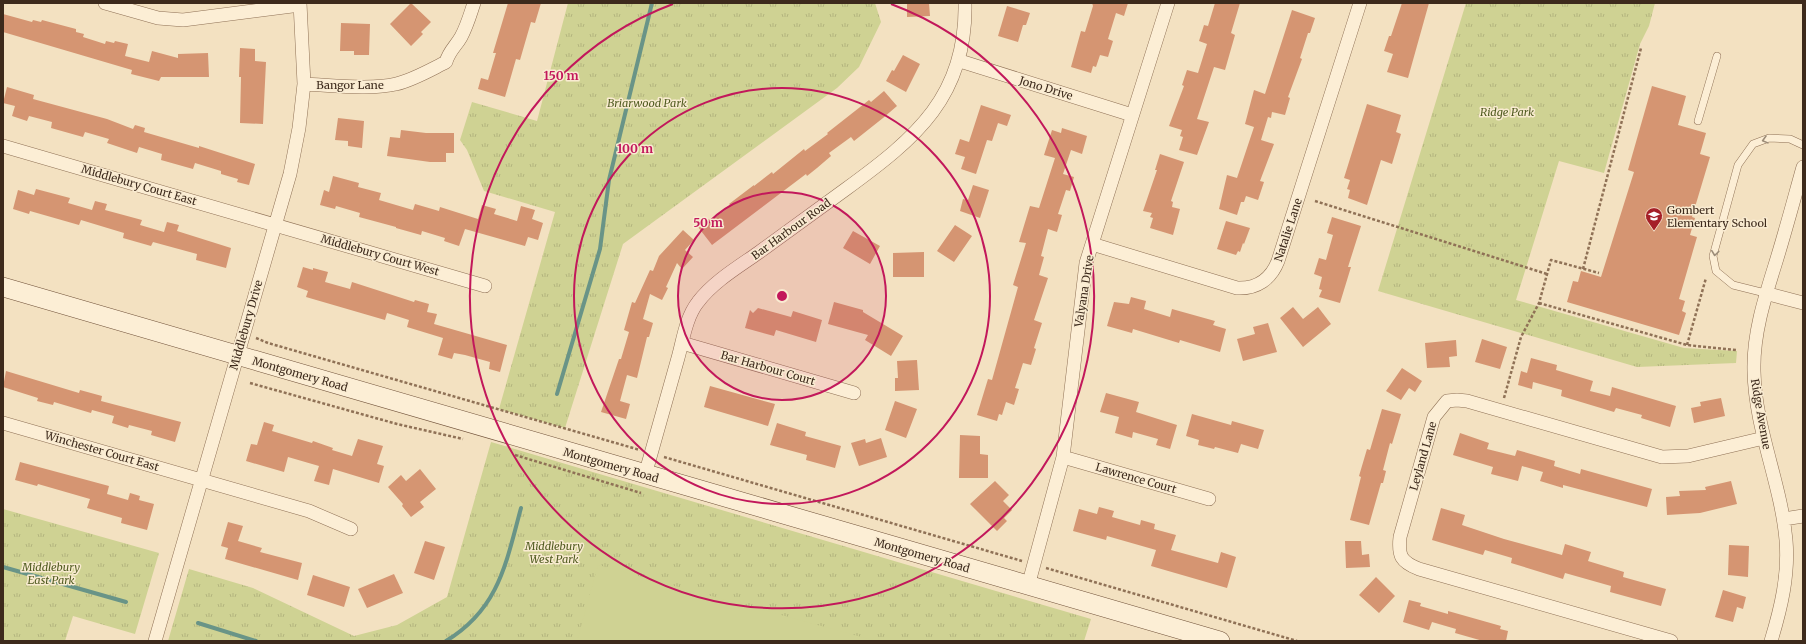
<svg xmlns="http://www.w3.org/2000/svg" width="1806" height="644" font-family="Merriweather,serif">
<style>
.park{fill:url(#park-tufts)}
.pitch{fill:#cfd293}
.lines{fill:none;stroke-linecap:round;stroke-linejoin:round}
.stream{stroke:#699487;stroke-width:4}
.building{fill:#d59572}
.lane-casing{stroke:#8f7156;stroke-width:8}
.street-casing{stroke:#8f7156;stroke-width:14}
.secondary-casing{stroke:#705139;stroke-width:20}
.path{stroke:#8f7156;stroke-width:2.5;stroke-dasharray:3 2;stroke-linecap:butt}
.lane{stroke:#fceed5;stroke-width:7}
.street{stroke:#fceed5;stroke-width:13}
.secondary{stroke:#fceed5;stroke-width:19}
.oneway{stroke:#9c8c78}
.ring{fill:none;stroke:#c2185b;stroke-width:2}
.labels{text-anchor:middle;stroke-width:3;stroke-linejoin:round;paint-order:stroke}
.street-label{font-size:11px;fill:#3d2a1c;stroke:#f9ebd1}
.park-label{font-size:11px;font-style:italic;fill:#505b20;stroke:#f9ebd1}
.poi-label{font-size:11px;fill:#3d2a1c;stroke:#f9ebd1;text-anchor:start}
.centre{fill:#c2185b;stroke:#f9ebd1;stroke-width:2}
.ring-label{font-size:12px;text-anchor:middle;font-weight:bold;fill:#c2185b;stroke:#f9ebd1;stroke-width:3;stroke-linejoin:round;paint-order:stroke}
</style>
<defs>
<pattern id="park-tufts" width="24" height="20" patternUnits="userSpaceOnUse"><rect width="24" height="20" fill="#cfd293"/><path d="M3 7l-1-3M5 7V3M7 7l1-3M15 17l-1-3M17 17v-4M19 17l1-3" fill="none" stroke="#b3b47e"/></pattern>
</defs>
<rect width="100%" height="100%" fill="#f3e1c1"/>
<path class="park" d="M568,3H875L881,22L859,67L837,88L623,244L565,428L499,409L555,212L484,191L467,150L460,140L472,102L537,121Z
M1466,3H1655L1649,26L1640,44L1604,173L1559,161L1516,300L1684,348L1737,351L1736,363L1637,367L1378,291Z
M491,442L1091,619L1084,641H168L189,569L253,588L354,636L397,625L447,597Z
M3,509L159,553L135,634L73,616L65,641H3Z"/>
<path class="pitch" d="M598,565L876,641H577Z"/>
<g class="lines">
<path class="stream" d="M557,394L600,249L609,180L652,3
M3,567L126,602
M198,623L256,641
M446,641C499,609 506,563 521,508"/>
</g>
<path class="building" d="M411,3L431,22L421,32L423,34L411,46L390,24Z
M508,3H541L535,23L531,22L520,60L516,59L505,97L478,89L481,78L488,80L496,53H493Z
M909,3H929L930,16L907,17V4Z
M1092,3H1128L1124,16L1116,13L1108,39L1113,41L1108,57L1100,55L1096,67L1093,66L1091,73L1071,67L1081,31L1085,32L1093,6Z
M1215,3H1240L1231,33L1235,35L1225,70L1214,67L1197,119L1209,122L1197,155L1179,150L1183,137L1180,136L1182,130L1169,126L1184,86L1182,85L1187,70L1198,73L1207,44L1199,41L1204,25L1208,26Z
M1402,3H1429L1408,78L1387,72L1393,54L1384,51L1389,36H1391Z
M1007,6L1030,13L1026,25H1023L1018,42L998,36Z
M1292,10L1315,18L1310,33H1308L1300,58L1302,59L1288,97L1290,98L1285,115L1272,112L1271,118L1268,117L1261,140L1274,144L1260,181L1264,182L1258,200L1246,196L1244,202H1241L1237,215L1219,209L1227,175L1237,178L1254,127L1245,124L1254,90L1265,94Z
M3,14L32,22L33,20L41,22L42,20L76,29V32L84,34L83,37L105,44L106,41L114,43L115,41L128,44L125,56L149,62L152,51L178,58V54L208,53L209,77H161L159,81L131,74L132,70L3,32Z
M341,23L370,24L369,55H354V51H340Z
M240,48L255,49V61L266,62L263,124L240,123L241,77H239Z
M903,55L920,64L906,92L886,81L892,70L894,71Z
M1652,86L1686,96L1678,125L1706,133L1700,154L1710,157L1692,217L1695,218L1690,235L1697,237L1679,299L1685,301L1682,311L1686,313L1679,335L1567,302L1573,281L1578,282L1581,271L1601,277L1634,172L1628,170Z
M7,87L34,95L33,99L107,119L133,129L135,125L145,128L144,132L199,148V146L255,164L249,185L237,182L238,179L221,174V171L195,163L193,169L161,160L162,154L139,147L137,153L107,143L109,139L85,132L83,137L51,128L52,122L29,116L27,121L12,116L15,106L3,103Z
M884,91L897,106L883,118L854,141L851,137L829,153L831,156L817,168L807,176L806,174L712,245L698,227L709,219L710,221L731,206L729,204L754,185V186L772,172L773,174L804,149L805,151L828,134L827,133L869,100L871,102Z
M1367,104L1401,115L1396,132L1401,134L1392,164L1381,160L1367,205L1348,198L1350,190L1347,189L1350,180L1344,178Z
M981,105L1011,115L1007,126L998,123L992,141L987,140L976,174L961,169L965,157L955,154L960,139L969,142Z
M338,118L364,121L362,148L348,146V141L335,140Z
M1062,128L1087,136L1082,154L1071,150L1063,174L1074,177L1070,191L1066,190L1058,214L1062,215L1057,232L1048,229L1041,256L1044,257L1039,275L1048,278L1034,320L1042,323L1034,348L1036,349L1031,365L1023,363L1015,388L1019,389L1014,405L1006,402L1002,415L999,414L997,421L977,415L988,379L992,380L1018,287L1013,285L1026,243L1019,242L1030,206L1039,208L1055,158L1044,155L1052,130L1061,133Z
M401,130L426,133H454V153H446V162H430L387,156L390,137L400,138Z
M1160,154L1184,162L1171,201L1173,202L1172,207L1180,209L1173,235L1150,228L1153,218L1150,217L1152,213L1143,211L1157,170H1155Z
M333,176L359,183L358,187L381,193L379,200L413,210L415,204L439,211L440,207L478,219L482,205L496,209L494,214L517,221L521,206L535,210L532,219L543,223L538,240L528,237L525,246L465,229L459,246L444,241L445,238L422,231L421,235L396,228V227L359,217L360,213L336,206L335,209L320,205L324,190L329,192Z
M973,185L989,190L980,218L960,211L963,199L968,200Z
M36,189L70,198L68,203L92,210L95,201L107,204L105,210L142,220L140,225L164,232L167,222L179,225L177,231L231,248L226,268L196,260L197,254L153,242L151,246L123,238L124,233L81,220L79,225L30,211L29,214L13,209L18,190L34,195Z
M1332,217L1361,226L1348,267H1351L1340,303L1319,297L1322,290L1319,289L1322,277L1314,274L1319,258L1326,260L1333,235L1327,233Z
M1226,221L1250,228L1244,244L1243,243L1240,252L1238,251L1236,255L1217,249Z
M955,225L972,236L954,262L937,251Z
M683,230L694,240L685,250L693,257L682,269L677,263L666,287L668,288L662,300L650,294L643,319L653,323L649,337H647L637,378L627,375L620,401L630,404L626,419L601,412L619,359H621L629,332L624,330L632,302L635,303L650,270L653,271L659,256Z
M853,231L880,246L870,264L843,248Z
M924,252V277H893V253Z
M303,267L313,270V268L328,272L325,282L350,289L352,282L414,302L415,300L429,304L427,312L437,314L434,324L507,345L500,372L489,369L490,362L465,355L454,353L452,359L438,355L443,338L407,327L409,320L387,313L385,320L306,297L308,291L297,287Z
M1131,297L1146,301L1144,309L1170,317L1172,309L1215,321L1213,325L1226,329L1220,352L1180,340L1179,343L1133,329L1132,333L1107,326L1114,302L1129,304Z
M834,302L863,310V312L903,336L891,356L865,340L868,335L828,324Z
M1293,307L1303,319L1318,307L1331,324L1303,347L1280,318Z
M758,308L791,317L793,311L822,320L816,342L776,330L774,336L745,328L750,310L753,313Z
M1268,323L1277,352L1243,361L1237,339L1255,334L1253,327Z
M1482,339L1507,347L1500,369L1475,362Z
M1456,340L1457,356L1449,357L1450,367L1427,368L1425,343Z
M1531,358L1557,365L1556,370L1593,381L1590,391L1610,396L1612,387L1676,406L1670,427L1641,418L1642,415L1616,408L1614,412L1561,396L1562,390L1533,382L1532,389L1518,385L1521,371L1527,373Z
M917,360L919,390L895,391V378H898L897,361Z
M1402,368L1422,381L1415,392L1409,388L1401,400L1386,391Z
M6,371L79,393L80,390L102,396L101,401L181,422L175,442L151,435L152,431L129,425L128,428L112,423L114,416L92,410L91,413L54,402L53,405L37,401L38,398L3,387Z
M710,386L775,404L768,426L704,407Z
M1106,393L1139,402L1136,412L1177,425L1170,449L1156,445L1158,439L1133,432L1132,438L1115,433L1119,417L1100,412Z
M1721,398L1725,416L1694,423L1691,408L1701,406L1700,402Z
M895,401L917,409L906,438L885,430Z
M1382,409L1401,414L1392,444L1390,443L1383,470L1386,471L1383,483H1381L1369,525L1350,520L1361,477L1359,476L1367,449L1370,450Z
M1192,414L1231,425L1232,421L1264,430L1258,449L1241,444L1238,453L1215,447L1214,449L1198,445L1199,440L1186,436Z
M264,422L274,425L272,431L312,443L313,441L333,448L332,450L352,456L358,439L383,446L377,464L384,466L379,483L333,469L329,485L314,481L319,466L288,457L284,472L246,461L251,444L257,445Z
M777,423L806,432L805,436L841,446L835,468L806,460L807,455L770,445Z
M1460,433L1489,443L1487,449L1515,456L1517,450L1555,461L1554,466L1580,474L1581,469L1652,489L1647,507L1563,485V488L1540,481L1543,472L1522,466L1518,481L1491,474L1493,467L1453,455Z
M960,435L980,436V454L988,455V478H959Z
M881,438L887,457L859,466L851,443L865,439L866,443Z
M20,462L109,486L107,494L128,500L130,493L140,496L139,500L154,504L147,530L121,523L122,518L87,508L90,499L38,484L37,486L15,480Z
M420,469L436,489L420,502L424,507L411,517L402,506L403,504L388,487L401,475L406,481Z
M995,481L1009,495L1003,501L1012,510L1004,518L1007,521L997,531L970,504Z
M1731,481L1737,504L1700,513L1667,515L1666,497L1680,496L1679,491L1706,490L1705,487Z
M1099,507L1114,511L1112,517L1140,525L1141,520L1155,524L1154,529L1176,535L1171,550L1218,563L1221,552L1236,557L1227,588L1151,566L1156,550L1107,536L1106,540L1073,531L1079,509L1097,514Z
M1441,508L1465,515L1462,525L1504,539L1562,555L1565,544L1591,552L1588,561L1624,572L1623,577L1666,589L1661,606L1610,592L1611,586L1565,573L1563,579L1511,563L1512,558L1485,550L1483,555L1432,540Z
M228,522L243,526L238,541L262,548L260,552L302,563L298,580L225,559L228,548L221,546Z
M425,541L445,547L434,580L414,573Z
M1345,541H1361L1362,555L1369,554L1370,567L1346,568Z
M1729,545L1749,546L1748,577L1728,575Z
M394,574L403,593L367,608L358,589Z
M313,575L350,587L344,607L307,595Z
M1376,577L1395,596L1379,613L1359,595Z
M1723,590L1746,597L1743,609L1737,607L1733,622L1715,617Z
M1409,600L1421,603L1420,606L1448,614V611L1501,626L1500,629L1508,631L1506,641H1483L1455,633L1456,629L1432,622L1429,630L1403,622Z"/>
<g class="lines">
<g class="lane-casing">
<path id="lane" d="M1698,121L1717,56
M1765,293L1733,285L1716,271L1713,256L1738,165L1753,144L1769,138L1790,139L1803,145"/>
</g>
<g class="street-casing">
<path id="street" d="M105,3L158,18L183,20L300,5
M960,61L1132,115
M304,84C330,85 371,90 396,84C413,80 430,70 446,62C449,51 456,46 461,37C467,26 470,15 474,3
M3,146L485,286
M1092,244L1237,288C1257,289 1271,279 1278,261L1360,3
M1765,293L1803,303
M682,343L854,393
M3,423L309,511L351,529
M1063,457L1209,499
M645,475C656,436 667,397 678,358C683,340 686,317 698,302C713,282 738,267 758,253C788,231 817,210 846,189C916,138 967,96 965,3
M1784,519L1803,516
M1028,586L1063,457L1086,263L1168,3
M155,641L290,174L299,128L304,84L300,3
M1671,641L1419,569C1401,562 1398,556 1400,537L1434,417L1447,401L1457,400L1467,401L1662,457L1688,456L1764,438
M1771,641C1781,608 1789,575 1786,540C1781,483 1755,429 1754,371C1753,335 1764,300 1775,265C1785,233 1794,199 1803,167"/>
</g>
<g class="secondary-casing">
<path id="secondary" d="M3,287L1220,641"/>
</g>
<path class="path" d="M1315,201L1547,274
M1583,269L1641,48
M1539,303L1687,345L1736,350
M256,338L268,343L640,450
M1687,345L1706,278
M250,383L397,424L463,439
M1504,398L1521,337L1539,303L1551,260L1599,273
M515,455L641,493
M664,457L1022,561
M1046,568L1297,641"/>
<use href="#lane" class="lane"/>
<use href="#street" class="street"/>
<use href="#secondary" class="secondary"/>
</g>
<defs><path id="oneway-chevron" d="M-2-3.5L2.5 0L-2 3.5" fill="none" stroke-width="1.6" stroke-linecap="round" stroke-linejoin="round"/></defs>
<g class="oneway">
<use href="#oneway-chevron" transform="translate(1765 140) rotate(165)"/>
<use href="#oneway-chevron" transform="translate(1715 253) rotate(97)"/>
</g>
<circle cx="782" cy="296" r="104" fill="#c2185b" fill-opacity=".12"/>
<g class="ring">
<circle cx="782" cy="296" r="104"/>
<circle cx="782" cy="296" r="208"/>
<path d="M891 4A312 312 0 1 1 673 4"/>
</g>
<defs>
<g id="school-pin" transform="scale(0.9)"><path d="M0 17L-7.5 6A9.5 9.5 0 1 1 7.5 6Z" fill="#a51f28" stroke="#f9ebd1"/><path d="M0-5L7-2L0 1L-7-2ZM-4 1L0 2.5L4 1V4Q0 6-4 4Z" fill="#fff"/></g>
</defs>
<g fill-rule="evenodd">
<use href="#school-pin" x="1654" y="216"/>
</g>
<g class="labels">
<g class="street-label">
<text x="350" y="89">Bangor Lane</text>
<text transform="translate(1046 88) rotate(17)" y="4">Jono Drive</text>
<text transform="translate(139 185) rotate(16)" y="4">Middlebury Court East</text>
<text transform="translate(791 229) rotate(-36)" y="4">Bar Harbour Road</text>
<text transform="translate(1288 230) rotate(-72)" y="4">Natalie Lane</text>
<text transform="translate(380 255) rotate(16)" y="4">Middlebury Court West</text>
<text transform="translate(1084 291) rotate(-81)" y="4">Valyana Drive</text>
<text transform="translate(246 325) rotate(-74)" y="4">Middlebury Drive</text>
<text transform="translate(768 368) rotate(16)" y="4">Bar Harbour Court</text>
<text transform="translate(300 374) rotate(16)" y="4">Montgomery Road</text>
<text transform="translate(1761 414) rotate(80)" y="4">Ridge Avenue</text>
<text transform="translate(102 451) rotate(16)" y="4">Winchester Court East</text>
<text transform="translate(1423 456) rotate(-74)" y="4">Leyland Lane</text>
<text transform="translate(611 465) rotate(16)" y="4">Montgomery Road</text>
<text transform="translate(1136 478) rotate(16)" y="4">Lawrence Court</text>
<text transform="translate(922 555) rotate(16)" y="4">Montgomery Road</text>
</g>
<g class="park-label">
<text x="647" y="107">Briarwood Park</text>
<text x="1507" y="116">Ridge Park</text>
<text x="554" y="550">Middlebury<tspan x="554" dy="13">West Park</tspan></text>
<text x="51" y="571">Middlebury<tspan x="51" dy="13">East Park</tspan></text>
</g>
<g class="poi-label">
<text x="1667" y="214">Gombert<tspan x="1667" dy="13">Elementary School</tspan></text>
</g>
</g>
<circle cx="782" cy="296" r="6" class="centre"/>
<g class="ring-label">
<text x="561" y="80">150 m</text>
<text x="635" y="153">100 m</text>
<text x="708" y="227">50 m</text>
</g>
<rect width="1806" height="644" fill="none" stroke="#3d2a1c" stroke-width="8"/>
</svg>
